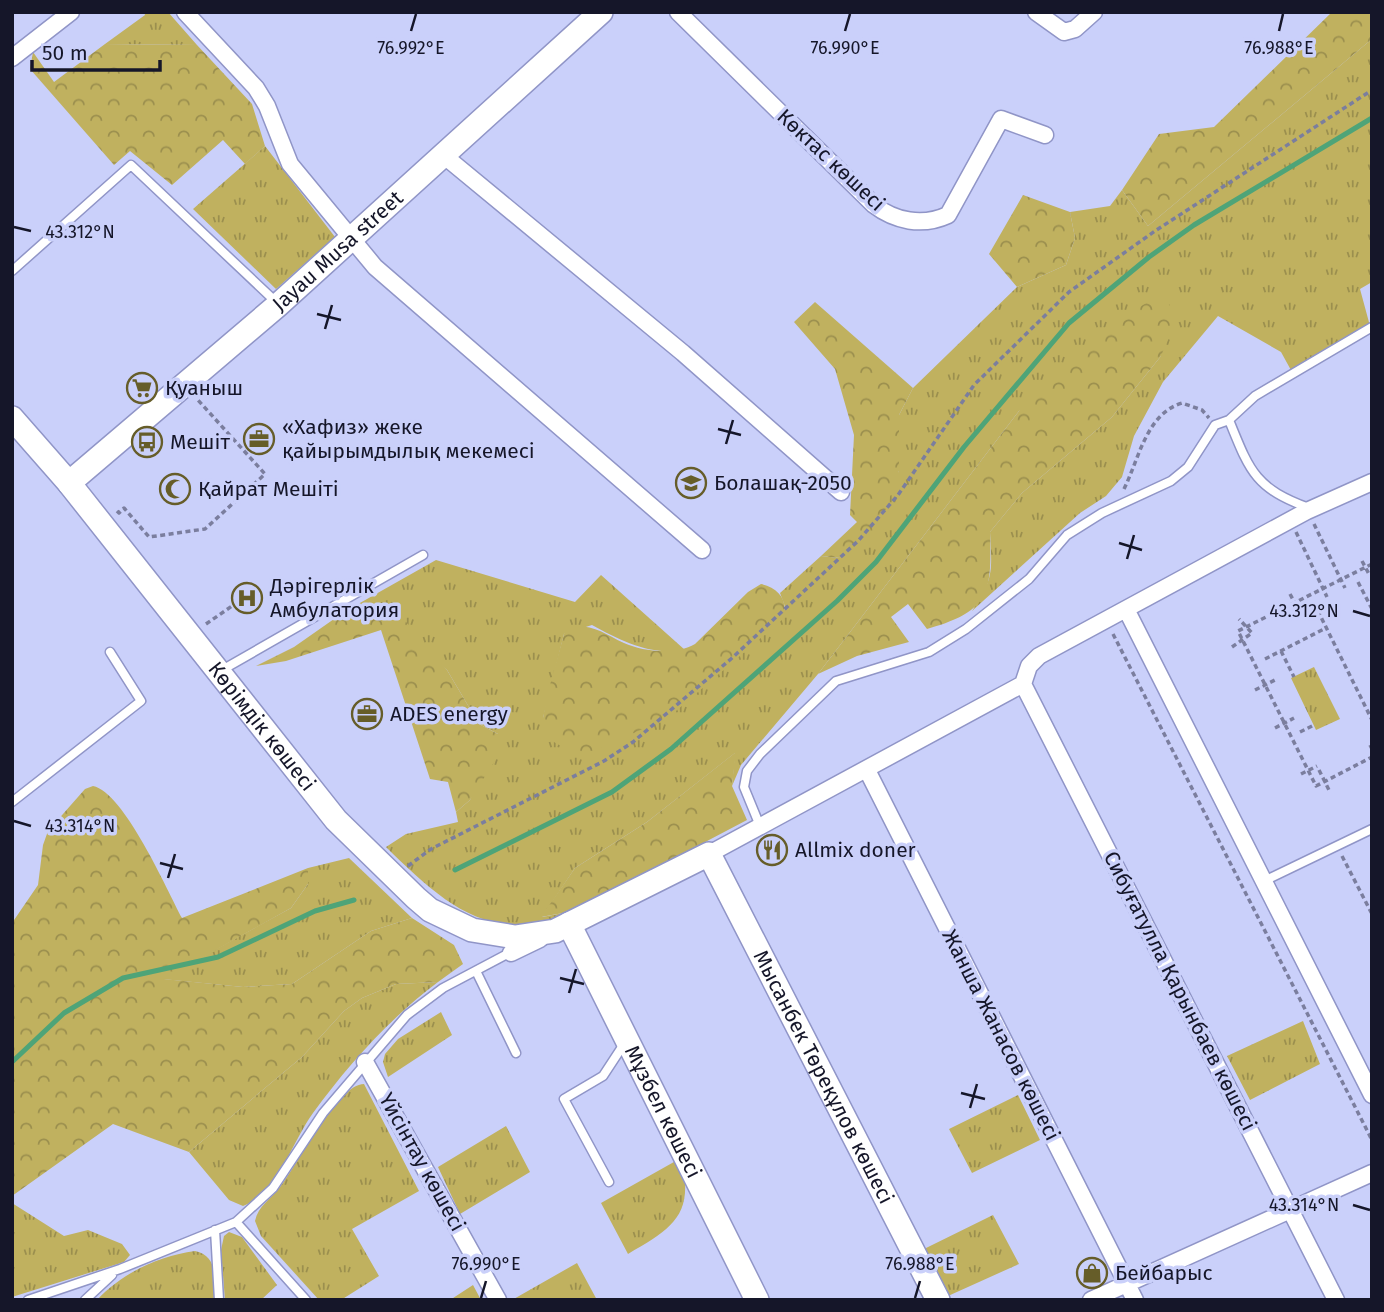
<svg xmlns="http://www.w3.org/2000/svg" width="1384" height="1312" font-family="'Fira Sans',sans-serif">
<style>
.grass{fill:url(#grass-tufts)}
.forest{fill:url(#forest-crowns)}
.lines{fill:none;stroke-linecap:round;stroke-linejoin:round}
.stream{stroke:#4ea478;stroke-width:5}
.lane-casing{stroke:#9095c7;stroke-width:11}
.street-casing{stroke:#9095c7;stroke-width:19}
.secondary-casing{stroke:#9095c7;stroke-width:26}
.path{stroke:#7b7e9e;stroke-width:3.5;stroke-dasharray:5 3.5;stroke-linecap:butt}
.lane{stroke:#fff;stroke-width:8}
.street{stroke:#fff;stroke-width:16}
.secondary{stroke:#fff;stroke-width:23}
.ticks{fill:none;stroke:#151629;stroke-width:2.5}
.labels{text-anchor:middle;stroke-width:7;stroke-linejoin:round;paint-order:stroke}
.street-label{font-size:21px;fill:#151629;stroke:#cad0fa}
.poi-label{font-size:21px;fill:#151629;stroke:#cad0fa;text-anchor:start}
.ticks-label{font-size:18px;text-anchor:middle;fill:#151629;stroke:#cad0fa;stroke-width:7;stroke-linejoin:round;paint-order:stroke}
</style>
<defs>
<pattern id="grass-tufts" width="24" height="20" patternUnits="userSpaceOnUse" patternTransform="scale(1.75)"><rect width="24" height="20" fill="#c0b15f"/><path d="M3 7l-1-3M5 7V3M7 7l1-3M15 17l-1-3M17 17v-4M19 17l1-3" fill="none" stroke="#9b8f4e"/></pattern>
<pattern id="forest-crowns" width="20" height="18" patternUnits="userSpaceOnUse" patternTransform="scale(1.75)"><rect width="20" height="18" fill="#c0b15f"/><path d="M2 6a3 3 0 1 1 6 0M12 15a3 3 0 1 1 6 0" fill="none" stroke="#9b8f4e"/></pattern>
</defs>
<rect width="100%" height="100%" fill="#cad0fa"/>
<path class="grass" d="M144,12H168L197,45L105,44L145,15Z
M1372,39V282L1360,289L1370,326L1292,372L1281,352L1218,316L1163,382L1134,436L1122,477L1106,496L1080,513L972,611C994,578 992,571 990,532L1022,493L1112,417L1161,356L1019,411L818,674L741,765L732,786L735,753L647,822L575,868L542,917L574,911C493,950 441,901 386,847L406,834L458,822L456,812L470,800L498,734L479,724L447,670L373,604L344,612L436,560L575,602L601,575L685,650C651,656 621,641 592,625L564,634L543,718L786,609L780,593L821,556L840,558L899,471V415L913,388L1017,287L1066,265L1075,238L1070,212L1110,206L1122,190L1148,226Z
M265,146L335,237L276,289L193,209Z
M1314,667L1340,719L1316,730L1291,678Z
M349,858L412,918L371,931L292,984L243,987L162,979L291,908L308,884V868Z
M438,982C390,1018 348,1065 313,1113C292,1142 278,1192 243,1206L229,1200L189,1152L302,1057L344,1011L362,998L396,984Z
M441,1012L452,1035L388,1077L383,1062L385,1054L398,1039Z
M1303,1021L1320,1064L1250,1100L1227,1056Z
M364,1084L419,1191L352,1229L379,1276L341,1300H319L261,1236L255,1221C258,1206 271,1199 280,1187C297,1166 337,1084 364,1084Z
M1018,1095L1040,1140L972,1173L949,1129Z
M506,1126L530,1172L460,1214L438,1167Z
M681,1158C695,1215 673,1228 628,1254L601,1203Z
M12,1203L64,1236L88,1230L122,1244L130,1255L124,1262L12,1297Z
M993,1215L1019,1264L948,1296L924,1249Z
M229,1232L242,1237L277,1285L261,1300H225L221,1250L224,1236Z
M195,1251C219,1256 214,1280 215,1300H97C122,1273 159,1256 195,1251Z
M577,1263L597,1300H512Z
M473,1285L481,1300H450Z"/>
<path class="forest" d="M1332,12H1372V39L1148,226L1122,190L1159,134L1214,127Z
M105,44L197,45L252,104L265,146L245,164L223,140L172,185L130,151L114,165L30,69L33,52L54,82Z
M1023,195L1070,212L1075,238L1066,265L1017,287L989,254Z
M1153,299L1167,301L1177,318L1161,356L1112,417L1022,493L990,532C992,593 990,611 927,629L908,604L891,617L909,642L857,656L818,674L1019,411L1099,331Z
M815,302L913,388L899,415V471L877,534L856,555L840,558L821,556L857,522L850,515L854,435L835,369L794,322Z
M761,584C779,588 789,601 783,619L669,717L594,751L573,753L547,738L543,718L547,696L564,634L573,626C595,625 605,634 624,643C644,652 676,655 695,644L748,592Z
M373,604L401,616L447,670L479,724L498,734L503,748L470,800L456,812L448,782L430,779L381,630L286,661L256,666L294,647L344,612Z
M736,752L732,786L747,820L574,911L541,917L575,868L647,822Z
M93,786C124,792 167,890 182,918L308,868V884L291,908L164,979L243,987L292,984L371,931L412,918L454,945L463,964L438,982L396,984L362,998L344,1011L302,1057L189,1152L113,1124L12,1196V923L38,885L43,845L48,831L85,789Z"/>
<g class="lines">
<path class="stream" d="M455,870L612,792L671,749L837,601L876,562L964,447L1069,323L1149,257L1194,225L1372,118
M12,1062L64,1013L123,978L218,957L315,911L354,900"/>
<g class="lane-casing">
<path id="lane" d="M12,271L131,165L276,302
M1229,420L1255,396L1372,327
M222,670L423,555
M12,802L141,701L110,652
M760,826L744,787L747,771L760,754L836,681L929,652L966,629L1029,579L1067,535L1102,513L1171,481L1188,467L1215,425L1229,420C1250,472 1255,488 1309,508
M1264,881L1372,829
M476,971L516,1053
M609,1182L564,1099L603,1076L624,1044
M215,1230L219,1300
M28,1300L120,1269L236,1222
M85,1300L112,1275
M306,1300L236,1222L273,1188L323,1113L407,1015L443,988L511,952"/>
</g>
<g class="street-casing">
<path id="street" d="M185,12L256,88L267,106L290,164L375,267L702,550
M678,12L874,205C895,221 922,227 948,215L1001,119L1045,135
M1036,12L1064,32L1075,29L1094,12
M12,58L71,12
M442,154L683,353L841,492
M1126,609L1372,1095
M1023,684L1336,1300
M867,770L1135,1300
M709,854L1023,684L1029,666L1039,656L1307,511L1372,482
M511,953L540,939
M365,1062L498,1300
M1091,1300L1372,1173"/>
</g>
<g class="secondary-casing">
<g id="secondary">
<path id="s1" d="M12,418L69,483L336,820L416,898L430,910L472,930L515,937L555,931L709,854L938,1300"/>
<path id="s2" d="M69,483L278,305L601,12"/>
<path id="s3" d="M569,924L757,1300"/>
</g>
</g>
<path class="path" d="M1124,489C1139,459 1146,414 1182,403L1202,410L1209,418
M117,511L119,513L124,508L149,537L205,529L265,474L197,399
M1314,524L1345,588
M1296,532L1327,597
M1362,561L1370,576
M1372,564L1238,631L1316,786L1372,757
M1358,582L1372,609
M1290,594L1299,611
M1314,603L1372,720
M206,624L232,606
M1113,634L1372,1140
M1232,647L1252,633L1239,619
M1281,651L1294,677
M1265,659L1326,628
M1255,690L1275,680
M1275,728L1294,718
M1300,732L1314,725
M1370,745L1372,749
M1319,770L1330,792
M1301,774L1317,766
M1342,856L1372,914
M408,866L431,849L604,761L633,742L732,658L858,541L898,495L974,385L1069,292L1155,231L1372,90"/>
<use href="#lane" class="lane"/>
<use href="#street" class="street"/>
<use href="#secondary" class="secondary"/>
</g>
<path class="ticks" d="M411,31L416,14M845,31L850,14M1279,31L1283,14M14,227L31,231M317,314L341,320M325,329L332,305M718,429L741,435M726,444L733,420M1119,543L1142,550M1127,559L1134,535M1353,611L1370,616M14,821L31,826M160,863L183,869M168,878L175,854M560,978L584,984M569,993L576,969M961,1093L985,1099M970,1108L977,1084M1353,1205L1370,1210M481,1298L486,1281M915,1298L920,1281"/>
<defs>
<g id="supermarket-ring" transform="scale(1.575)"><circle r="9.5" fill="#cad0fa" stroke="#665d29" stroke-width="1.5"/><path d="M-6-5.5h2.5l.6 2H6L4.5 2H-2.5L-4.4-4H-6ZM-1.5 3.2a1.3 1.3 0 1 0 .1 0ZM3 3.2a1.3 1.3 0 1 0 .1 0Z" fill="#665d29"/></g>
<g id="office-ring" transform="scale(1.575)"><circle r="9.5" fill="#cad0fa" stroke="#665d29" stroke-width="1.5"/><path d="M-6-3h4V-5.5h4V-3h4V5H-6ZM-1-4.5V-3h2v-1.5ZM-6 0V1H6V0Z" fill="#665d29"/></g>
<g id="bus-ring" transform="scale(1.575)"><circle r="9.5" fill="#cad0fa" stroke="#665d29" stroke-width="1.5"/><path d="M-5-6H5V4H4V6H2V4H-2V6H-4V4H-5ZM-3.5-4V0h7V-4ZM-3.5 1.2v1.5H-2V1.2ZM2 1.2v1.5H3.5V1.2Z" fill="#665d29"/></g>
<g id="school-ring" transform="scale(1.575)"><circle r="9.5" fill="#cad0fa" stroke="#665d29" stroke-width="1.5"/><path d="M0-5L7-2L0 1L-7-2ZM-4 1L0 2.5L4 1V4Q0 6-4 4Z" fill="#665d29"/></g>
<g id="mosque-ring" transform="scale(1.575)"><circle r="9.5" fill="#cad0fa" stroke="#665d29" stroke-width="1.5"/><path d="M3.5-4.9A6 6 0 1 0 3.5 4.9A5 5 0 1 1 3.5-4.9Z" fill="#665d29"/></g>
<g id="hospital-ring" transform="scale(1.575)"><circle r="9.5" fill="#cad0fa" stroke="#665d29" stroke-width="1.5"/><path d="M-5-5h3v3.5h4V-5h3V5h-3V1.5h-4V5h-3Z" fill="#665d29"/></g>
<g id="restaurant-ring" transform="scale(1.575)"><circle r="9.5" fill="#cad0fa" stroke="#665d29" stroke-width="1.5"/><path d="M-5-6h1v4h1v-4h1v4h1v-4h1v5L-1.5 .5V6h-2V.5L-5-1ZM5-6V6H3V1.5H1.5Q1.5-4 5-6Z" fill="#665d29"/></g>
<g id="shop-ring" transform="scale(1.575)"><circle r="9.5" fill="#cad0fa" stroke="#665d29" stroke-width="1.5"/><path d="M-5-2.5h2.3a2.7 3.5 0 0 1 5.4 0H5L5.5 6h-11ZM-1.5-2.5h3a1.5 2.3 0 0 0-3 0Z" fill="#665d29"/></g>
</defs>
<g fill-rule="evenodd">
<use href="#supermarket-ring" x="142" y="388"/>
<use href="#office-ring" x="259" y="439"/>
<use href="#bus-ring" x="147" y="442"/>
<use href="#school-ring" x="691" y="483"/>
<use href="#mosque-ring" x="175" y="489"/>
<use href="#hospital-ring" x="247" y="598"/>
<use href="#office-ring" x="367" y="714"/>
<use href="#restaurant-ring" x="772" y="850"/>
<use href="#shop-ring" x="1092" y="1273"/>
</g>
<g class="labels">
<g class="street-label">
<text transform="translate(831 160) rotate(43)" y="7">Көктас көшесі</text>
<text dy="7" stroke="none"><textPath href="#s2" startOffset="355">Jayau Musa street</textPath></text>
<text dy="7" stroke="none"><textPath href="#s1" startOffset="397">Көрімдік көшесі</textPath></text>
<text transform="translate(1180 991) rotate(63)" y="7">Сибуғатулла Қарынбаев көшесі</text>
<text transform="translate(1001 1035) rotate(63)" y="7">Жанша Жанасов көшесі</text>
<text dy="7" stroke="none"><textPath href="#s1" startOffset="1200">Мысанбек Төреқұлов көшесі</textPath></text>
<text dy="7" stroke="none"><textPath href="#s3" startOffset="210">Мұзбел көшесі</textPath></text>
<text transform="translate(422 1162) rotate(61)" y="7">Үйсінтау көшесі</text>
</g>
<g class="poi-label">
<text x="165" y="395">Қуаныш</text>
<text x="282" y="434">«Хафиз» жеке<tspan x="282" dy="24">қайырымдылық мекемесі</tspan></text>
<text x="170" y="449">Мешіт</text>
<text x="714" y="490">Болашақ-2050</text>
<text x="198" y="496">Қайрат Мешіті</text>
<text x="270" y="593">Дәрігерлік<tspan x="270" dy="24">Амбулатория</tspan></text>
<text x="390" y="721">ADES energy</text>
<text x="795" y="857">Allmix doner</text>
<text x="1115" y="1280">Бейбарыс</text>
</g>
</g>
<g class="ticks-label">
<text x="411" y="54">76.992°E</text>
<text x="845" y="54">76.990°E</text>
<text x="1279" y="54">76.988°E</text>
<text x="80" y="238">43.312°N</text>
<text x="1304" y="617">43.312°N</text>
<text x="80" y="832">43.314°N</text>
<text x="1304" y="1211">43.314°N</text>
<text x="486" y="1270">76.990°E</text>
<text x="920" y="1270">76.988°E</text>
</g>
<rect width="1384" height="1312" fill="none" stroke="#151629" stroke-width="28"/>
<path d="M32 60v10h128v-10" fill="none" stroke="#151629" stroke-width="3.5"/>
<text x="42" y="60" font-size="21" fill="#151629" stroke="#cad0fa" stroke-width="5" paint-order="stroke">50 m</text>
</svg>
